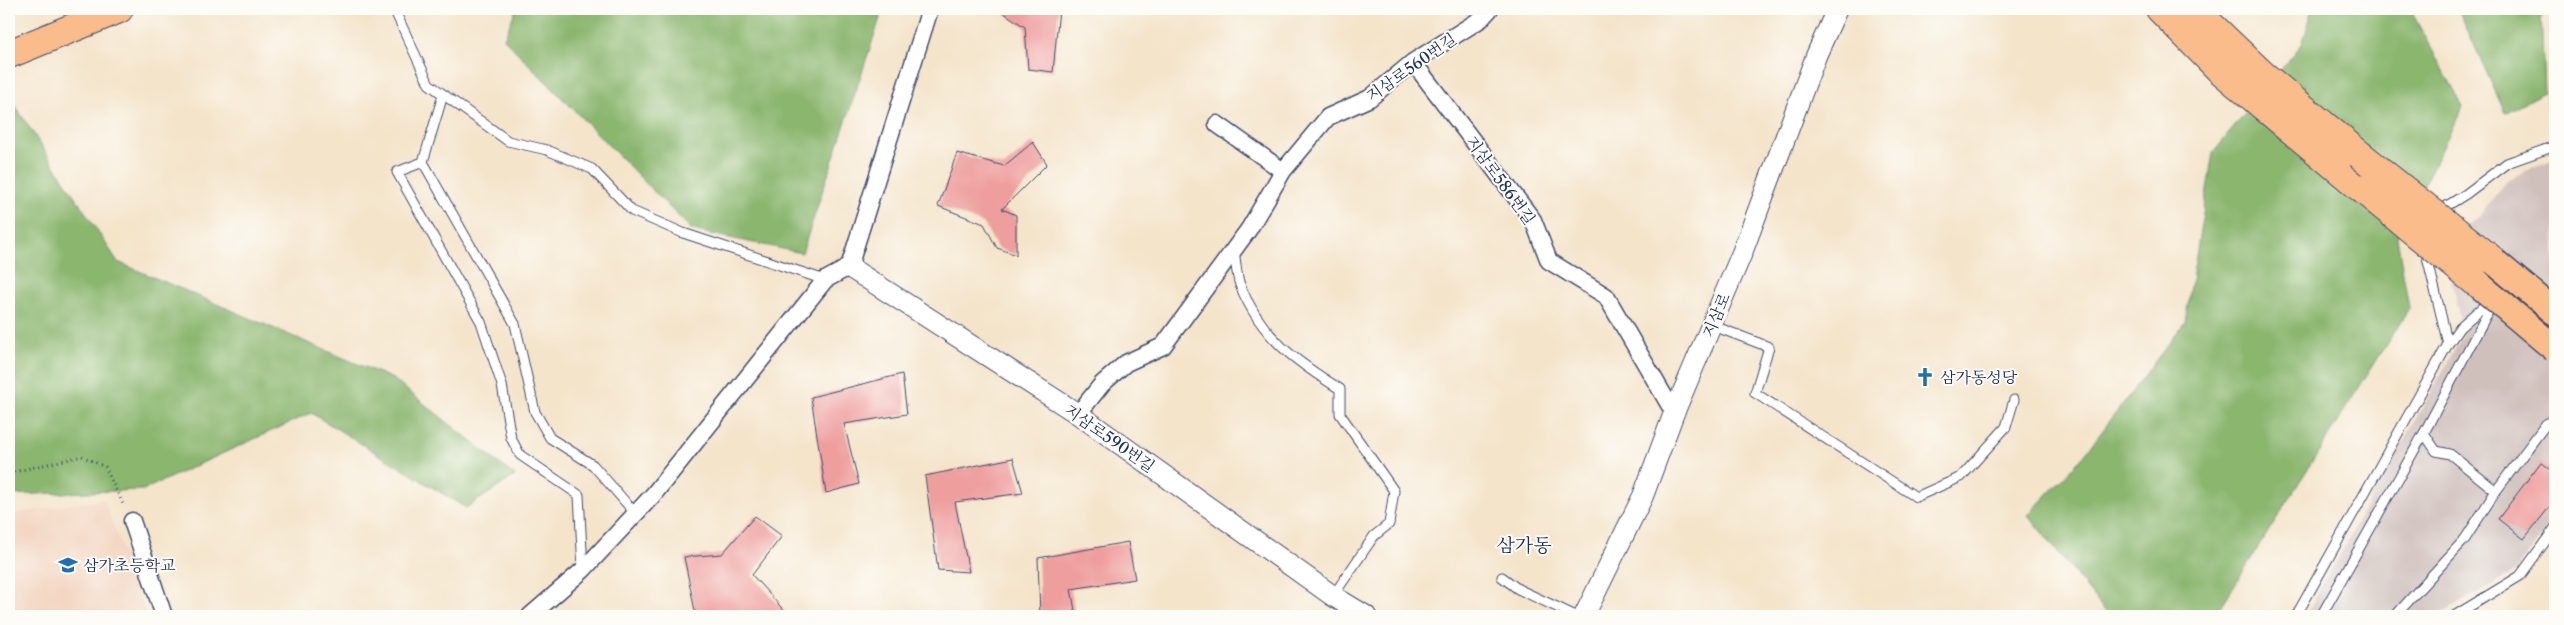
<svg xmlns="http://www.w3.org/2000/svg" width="2564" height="625" font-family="'Libre Caslon Text','Noto Serif KR',serif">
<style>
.built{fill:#f3d4bf}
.industrial{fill:#cfc0bb}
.forest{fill:#8ab66e;stroke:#527266}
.building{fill:#ee9e9d}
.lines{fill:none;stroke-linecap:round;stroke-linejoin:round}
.service-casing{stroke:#3c4a6e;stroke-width:11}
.minor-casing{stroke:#3c4a6e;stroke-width:19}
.tertiary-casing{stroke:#3c4a6e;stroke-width:22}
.primary-casing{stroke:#3c4a6e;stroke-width:29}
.trunk-casing{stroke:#3c4a6e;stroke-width:30}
.path{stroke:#3c4a6e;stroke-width:3;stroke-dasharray:1 4;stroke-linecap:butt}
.service{stroke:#fff;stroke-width:9}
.minor{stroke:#fff;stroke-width:16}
.tertiary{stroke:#fff;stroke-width:20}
.primary{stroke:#f9bc8a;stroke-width:26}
.trunk{stroke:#f9bc8a;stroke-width:28}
.primary-bridge-casing{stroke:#3c4a6e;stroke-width:29;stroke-linecap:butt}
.trunk-bridge-casing{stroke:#3c4a6e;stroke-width:30;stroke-linecap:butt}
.primary-bridge{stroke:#f9bc8a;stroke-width:26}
.trunk-bridge{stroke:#f9bc8a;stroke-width:28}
.labels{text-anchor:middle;stroke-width:4;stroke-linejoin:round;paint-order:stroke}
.street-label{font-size:16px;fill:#1b2f5e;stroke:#fdfcf7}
.poi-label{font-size:16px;fill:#1b2f5e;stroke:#fdfcf7;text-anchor:start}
.quarter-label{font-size:19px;fill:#1b2f5e;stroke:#fdfcf7}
</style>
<rect width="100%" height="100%" fill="#fdfcf7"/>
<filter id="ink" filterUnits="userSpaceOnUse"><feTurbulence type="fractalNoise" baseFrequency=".02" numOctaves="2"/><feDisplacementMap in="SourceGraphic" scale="10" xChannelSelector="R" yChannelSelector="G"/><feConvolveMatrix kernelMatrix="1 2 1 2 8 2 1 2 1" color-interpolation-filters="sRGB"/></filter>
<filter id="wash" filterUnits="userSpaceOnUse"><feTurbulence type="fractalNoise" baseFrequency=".0096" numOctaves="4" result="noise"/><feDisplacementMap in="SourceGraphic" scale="20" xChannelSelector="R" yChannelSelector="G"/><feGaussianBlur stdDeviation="1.12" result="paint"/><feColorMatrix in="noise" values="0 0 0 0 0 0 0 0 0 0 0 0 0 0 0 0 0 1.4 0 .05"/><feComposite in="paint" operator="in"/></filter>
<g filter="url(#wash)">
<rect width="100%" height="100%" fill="#f4e4ca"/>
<path class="built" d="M104,500L147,616H9V514Z"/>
<path class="industrial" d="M2555,158V518L2514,572L2437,616H2305L2463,335L2451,278V238L2481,215L2506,180Z"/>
<path class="forest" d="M516,9H883L802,253L692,230L504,39Z
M2313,9H2410L2463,107L2397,237L2409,308L2222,605L2194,616H2109L2028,515L2081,459L2185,322L2213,153L2302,44Z
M2458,9H2541L2544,92L2505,113Z
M14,104L118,262L393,379L515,476L466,508L311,413L143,490L9,495V107Z"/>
<g id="blocks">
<path class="building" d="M998,9H1059L1053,72L1028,69L1025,27Z
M1033,142L1047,164L1002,209L1016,215V255L997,248L984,224L938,206L957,153L1004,166Z
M902,374L907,414L844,424L859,484L826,493L811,397Z
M1013,458L1023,493L955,502L969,572L938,570L925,476Z
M2541,462L2555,473V500L2524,539L2498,519Z
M755,516L782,536L752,575L789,616H696L684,557L722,554Z
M1128,542L1135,579L1071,589L1076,616H1040L1038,558Z"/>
</g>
</g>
<g filter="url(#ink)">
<use href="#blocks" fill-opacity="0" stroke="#3c4a6e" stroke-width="1"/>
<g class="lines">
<g class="service-casing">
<path id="service" d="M394,9L429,84L508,141L547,150L592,169L632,211L683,233L825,280
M443,95L423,162L515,324L535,412L550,438L593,465L635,513
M423,162L397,172L481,322L502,385L511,438L520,455L579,495L583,569
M2437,212L2466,194L2507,163L2555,146
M1234,250C1236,261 1236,274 1240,285C1261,337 1295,361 1340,389V414L1394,491L1389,524L1374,536L1333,596
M1711,325L1769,347L1755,393L1916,497L1961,477L2006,427L2014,400
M2448,344L2460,327L2493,298
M2424,433L2436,451L2450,454L2496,491
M1502,577L1518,589L1576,616
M2296,616L2448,344L2425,249
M2321,616L2424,433L2494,301
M2395,616L2465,539L2496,491L2546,424L2555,419
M2454,616L2520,576L2555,528"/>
</g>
<g class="minor-casing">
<path id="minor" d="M1413,62L1533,220L1549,261L1606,296L1674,413
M1217,124L1283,171L1328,117L1370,98L1413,62L1481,19L1490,9
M1078,414L1102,384L1126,363L1163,346L1249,229L1283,171
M132,521L164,616
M530,616L583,570L653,495L825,280L849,267L930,9"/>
</g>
<g class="tertiary-casing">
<path id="tertiary" d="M849,267L1078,414L1333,596L1366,616
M1584,616L1643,496L1674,413L1742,253L1816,56L1837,9"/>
</g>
<g class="primary-casing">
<path id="primary" d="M2491,259L2555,312"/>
</g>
<g class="trunk-casing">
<path id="trunk" d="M2160,9L2219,69L2362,189
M2194,9L2262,74L2359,154
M9,54L119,9"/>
</g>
<path class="path" d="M9,473L82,456L105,467L124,506"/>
<use href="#service" class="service"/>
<use href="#minor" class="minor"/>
<use href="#tertiary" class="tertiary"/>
<use href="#primary" class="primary"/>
<use href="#trunk" class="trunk"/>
<g class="primary-bridge-casing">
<path id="primary-bridge" d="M2478,284L2555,349"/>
</g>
<g class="trunk-bridge-casing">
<path id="trunk-bridge" d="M2359,154L2491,259
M2362,189L2478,284"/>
</g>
<use href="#primary-bridge" class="primary-bridge"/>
<use href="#trunk-bridge" class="trunk-bridge"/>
</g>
</g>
<defs>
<g id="church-bare" transform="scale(1.5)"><path d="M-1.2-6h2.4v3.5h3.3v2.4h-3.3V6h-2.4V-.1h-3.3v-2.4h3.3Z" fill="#1f6fb2" stroke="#fdfcf7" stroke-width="2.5" paint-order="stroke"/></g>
<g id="school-bare" transform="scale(1.5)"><path d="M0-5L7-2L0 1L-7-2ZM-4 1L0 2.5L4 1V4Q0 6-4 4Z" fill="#1f6fb2" stroke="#fdfcf7" stroke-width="2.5" paint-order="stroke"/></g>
</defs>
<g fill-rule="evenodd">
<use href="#church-bare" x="1925" y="377"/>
<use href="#school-bare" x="68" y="565"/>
</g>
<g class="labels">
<g class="street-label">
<text transform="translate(1411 67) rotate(-35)" y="6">지삼로560번길</text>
<text transform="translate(1501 180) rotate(54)" y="6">지삼로586번길</text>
<text transform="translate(1716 315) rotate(-67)" y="6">지삼로</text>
<text transform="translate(1110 438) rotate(35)" y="6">지삼로590번길</text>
</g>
<g class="poi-label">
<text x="1940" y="383">삼가동성당</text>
<text x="83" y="571">삼가초등학교</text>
</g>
<g class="quarter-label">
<text x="1524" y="552">삼가동</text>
</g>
</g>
<rect width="2564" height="625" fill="none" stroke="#fdfcf7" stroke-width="30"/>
</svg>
